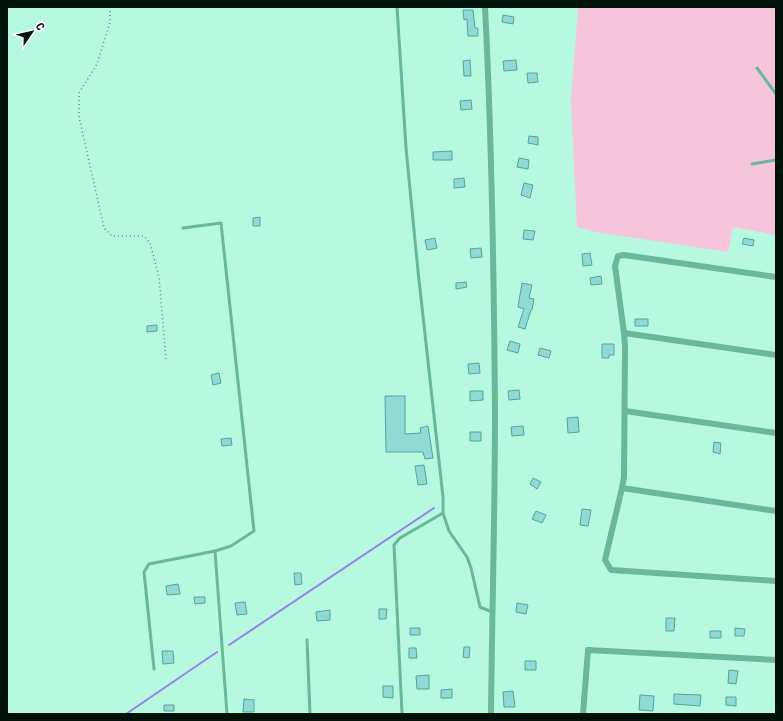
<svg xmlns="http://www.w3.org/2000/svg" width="783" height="721" font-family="'Roboto Condensed',sans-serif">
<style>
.green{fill:#f6c4db}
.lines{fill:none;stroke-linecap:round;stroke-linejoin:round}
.stream{stroke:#9386e1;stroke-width:2}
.building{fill:#90dad4;stroke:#58a29c}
.path{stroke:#608b7a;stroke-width:1.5;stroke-dasharray:1 3;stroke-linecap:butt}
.lane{stroke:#6bb79c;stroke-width:3}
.street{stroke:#6bb79c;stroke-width:6}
</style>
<rect width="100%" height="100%" fill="#b7f9e0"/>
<path class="green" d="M578,7H776V235L733,227L728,252L596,232L577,227L571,101Z"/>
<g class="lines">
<path class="stream" d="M229,645L434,508
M126,714L217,652"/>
</g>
<path class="building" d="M463,10H473L475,28H478V36H468L467,19L464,20Z
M503,15L514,17L513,24L502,22Z
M470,60L471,76H464L463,61Z
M516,60L517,70L504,71L503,61Z
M527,73H537L538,82L528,83Z
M471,100L472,109L461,110L460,101Z
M529,136L538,137V145L528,143Z
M452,151V160H433V152Z
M519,158L529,160L528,169L517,167Z
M464,178L465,187L454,188V179Z
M524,183L533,185L530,198L521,195Z
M260,217V226H253V218Z
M524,230L535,231L533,240L523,239Z
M435,238L437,248L427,250L425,240Z
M744,238L754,240L753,246L742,244Z
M481,248L482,257L471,258L470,249Z
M590,253L592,265L583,266L582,254Z
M601,276L602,284L591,285L590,278Z
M466,282L467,287L456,289V283Z
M522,283L532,285L529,298L534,299L532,310H531L525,329L518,327L524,309L518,307Z
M635,319H648V326H635Z
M157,325V331L147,332V326Z
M510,341L520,344L518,353L507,350Z
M602,344H614V355H609V358H602Z
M540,348L551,351L549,358L538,355Z
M479,363L480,373L469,374L468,364Z
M219,373L221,383L213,385L211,375Z
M519,390L520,399L509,400L508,391Z
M470,391H483V400L470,401Z
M385,396H405V434L421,433L420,428L428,426L433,458L425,459L423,452H386Z
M578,417L579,432L568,433L567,418Z
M523,426L524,435L512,436L511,427Z
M470,432H481V441H470Z
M231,438L232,445L222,446L221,439Z
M714,442L721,443L720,454L713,452Z
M424,465L427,484L418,485L415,466Z
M533,478L541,482L537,489L530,484Z
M582,509L591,510L588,526L580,525Z
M536,511L546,515L542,523L532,519Z
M294,573H301L302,584L295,585Z
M178,584L180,594L167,595L166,586Z
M194,597H205V603L195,604Z
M245,602L247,614L237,615L235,603Z
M517,603L528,605L526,614L516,612Z
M379,609H387L386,619H379Z
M330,610V620L317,621L316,612Z
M666,618H675L674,631H666Z
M410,628H420V635H410Z
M735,628L745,629L744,636H735Z
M710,631H721V638H710Z
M464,647H470L469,658L463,657Z
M409,648H416L417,658H409Z
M162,651H173L174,663L163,664Z
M525,661H536V670H525Z
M729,670L738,671L736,684L728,683Z
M429,675V689H417L416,676Z
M383,686H393V698L383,697Z
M452,689V698H441V690Z
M513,691L515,707H504L503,692Z
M674,694L701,695L700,706L674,704Z
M640,695L654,696L653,711L639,710Z
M726,697H736V706L726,705Z
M244,699L254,700V712H243Z
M164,705H174V711H164Z"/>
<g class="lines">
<path class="path" d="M110,7V22L97,64L79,93V117L104,228L112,236H144L150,243L159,277L166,359"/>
<path class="lane" d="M397,7L406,148L418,271L443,497V513L449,531L467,557L471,568L480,607L492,612
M757,68L776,94
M752,164L776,160
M215,551L227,714
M307,640L310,714
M154,669L144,572L149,564L215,551L231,546L254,531L221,223L183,228
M402,714L394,545L400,538L443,513"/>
<path class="street" d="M485,7C492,142 494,277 495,412C495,513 492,613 491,714
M624,333L776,355
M625,411L776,433
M622,488L624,477L625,347L624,333L615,266L618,256L624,255L776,277
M776,511L622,488L605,560L611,570L776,581
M583,714L588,650L776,660"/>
</g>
<rect width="783" height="721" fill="none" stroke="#00120a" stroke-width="16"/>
<g transform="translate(32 32) rotate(56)" stroke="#ffffff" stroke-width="3" paint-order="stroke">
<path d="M0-3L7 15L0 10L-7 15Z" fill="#00120a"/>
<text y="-6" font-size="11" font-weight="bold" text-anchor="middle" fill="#00120a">С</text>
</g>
</svg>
